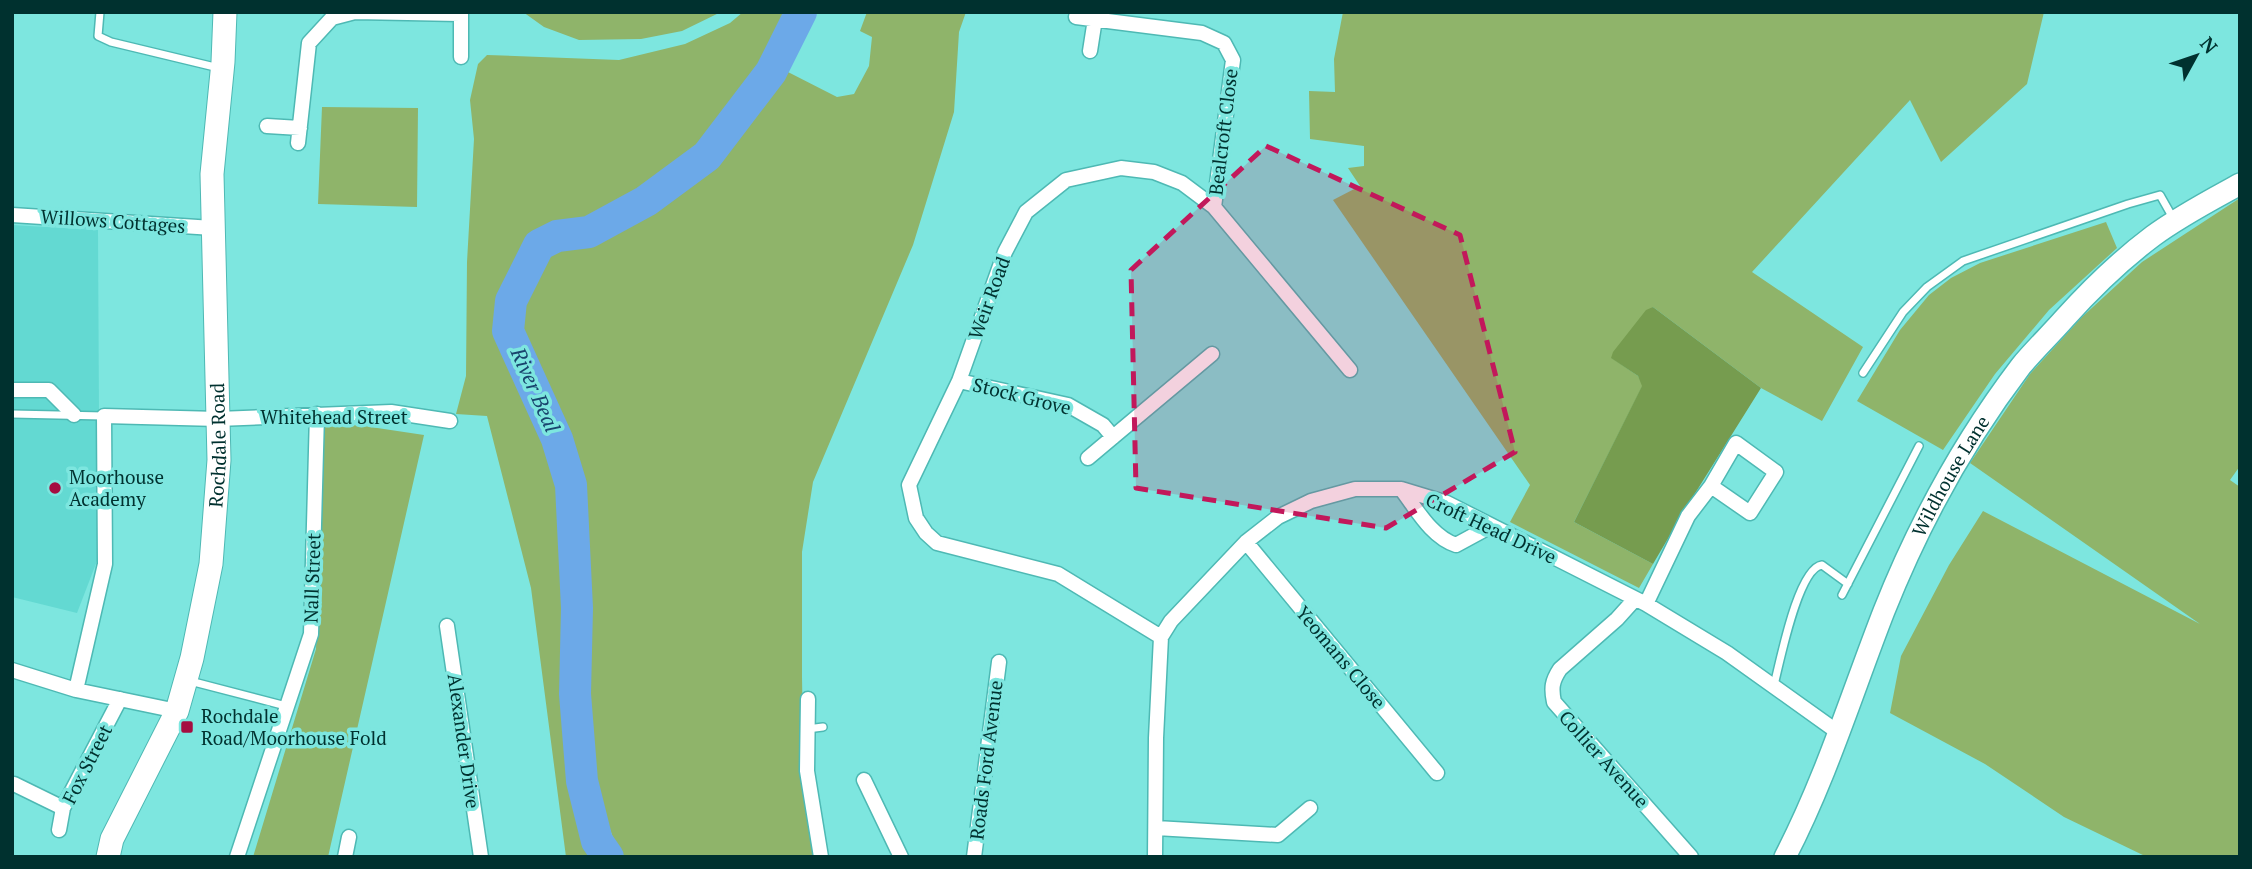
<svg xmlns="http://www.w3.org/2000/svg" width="2252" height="869" font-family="'PT Serif',serif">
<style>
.built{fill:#63d9d2}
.green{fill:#8fb46a}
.forest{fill:#769c4f}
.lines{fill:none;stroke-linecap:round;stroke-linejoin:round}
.river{stroke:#6ca9e8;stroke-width:32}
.service-casing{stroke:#4eb9b4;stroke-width:10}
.minor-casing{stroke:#4eb9b4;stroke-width:17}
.secondary-casing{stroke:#4eb9b4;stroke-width:24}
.primary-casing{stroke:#4eb9b4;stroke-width:25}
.service{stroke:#fff;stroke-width:7}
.minor{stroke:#fff;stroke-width:14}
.secondary{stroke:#fff;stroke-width:21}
.primary{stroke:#fff;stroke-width:23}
.marked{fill:#c2185b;fill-opacity:0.2;stroke:#c2185b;stroke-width:5;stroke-dasharray:14 9;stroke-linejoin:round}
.poi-dot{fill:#a50d41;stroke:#7de6df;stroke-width:2.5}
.labels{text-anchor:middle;stroke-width:7;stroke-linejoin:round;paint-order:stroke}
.street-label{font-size:19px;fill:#00312f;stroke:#7de6df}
.poi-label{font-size:19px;fill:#00312f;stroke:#7de6df;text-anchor:start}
.water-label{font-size:21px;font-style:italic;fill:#19446d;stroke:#7de6df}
</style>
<rect width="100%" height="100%" fill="#7de6df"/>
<path class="built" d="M12,225L98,230L99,416L97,561L77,613L12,597Z"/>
<path class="green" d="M523,12H721L682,31L641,39L579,40L544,27Z
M743,12H793L768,65L705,152L631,203L584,226L555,225L534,234L515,263L501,315L504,335L551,445L561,485L569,611L567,703L576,782L592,846L600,857H566L531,588L487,416L456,414L466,376L467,262L474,139L470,100L478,64L487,55L619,60L685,44L730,23Z
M867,12H966L959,32L954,112L913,245L813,482L802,552V677L803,738L817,857H624L616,846L600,802L586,717L587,542L577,465L522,338L517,310L529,279L541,259L558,247L590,241L603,235L690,185L716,166L743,126L786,71L837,97L854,94L869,66L872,37L860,31Z
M1343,12H2044L2027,84L1941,162L1910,100L1752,272L1863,347L1822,421L1761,388L1653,307L1612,358L1638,376L1643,385L1574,522L1653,564L1639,588L1510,522L1530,485L1333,200L1360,186L1348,168L1364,166V146L1310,139L1309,91L1335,92L1334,59Z
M322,107L418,108L417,207L318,204Z
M2240,198V466L2230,480L2240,487V857H2147L2064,817L1985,764L1890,713L1901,656L1949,565L1983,511L2200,624L1970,463L2030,374L2082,317L2142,262Z
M2106,222L2117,248L2049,310L1995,374L1943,450L1857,401L1900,330L1929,295L1951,278L1980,263Z
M324,420L424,435L328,857H253L316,649Z"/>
<path class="forest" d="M1653,307L1761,388L1689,503L1653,564L1574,522L1642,386L1638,376L1611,358L1613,352L1646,310Z"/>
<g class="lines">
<path class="river" d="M608,857L597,841L582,781L575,694L577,608L571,485L557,439L508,331L511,301L539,245L557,236L589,232L646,201L707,156L771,72L801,12"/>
<g class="service-casing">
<path id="service" d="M100,12L98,36L111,42L219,68
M1863,373L1903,312L1927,287L1963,261L2128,204L2160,195L2173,218
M12,414L104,416
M1842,595L1919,446
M190,681L286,706
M1774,685C1780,662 1798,568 1822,565L1848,584
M807,729L823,727"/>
</g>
<g class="minor-casing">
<path id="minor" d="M461,12V57
M1076,17L1202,33L1224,43L1233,60L1214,207
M1090,51L1095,19
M267,126L300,128
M298,143L309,43L332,18L355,12L460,14
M12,215L213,228
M959,381L1068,405L1103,425L1113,437L1212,354
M12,390H49L74,415
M1088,458L1113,437
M1401,489C1416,508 1431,537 1456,545L1491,526
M1246,542L1437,773
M1635,599L1617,619L1560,669C1552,681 1551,688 1554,702L1691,857
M1646,604L1688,516L1711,486L1736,443L1776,472L1750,513L1711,486
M447,626L481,857
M1161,637L1058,574L937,543L926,533L916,518L909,485L959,381L1005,252L1026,212L1066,180L1121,168L1154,172L1182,183L1214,207L1350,370
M12,670L76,690L177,711
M76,690L105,564L104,416L218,419L391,412L450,421
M808,699L807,771L821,857
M864,780L901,857
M14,784L63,808
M1156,828L1278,835L1310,808
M59,830L63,808L120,699
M237,857L311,634L317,414
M345,857L349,837
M974,857L999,662
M1155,857L1156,738L1161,637L1171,621L1246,542L1278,517L1311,501L1355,489H1401L1447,503L1646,604L1727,653L1839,733"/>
</g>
<g class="secondary-casing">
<g id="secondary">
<path id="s1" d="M1785,857C1826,778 1852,693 1884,611C1919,523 1964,441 2021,366C2034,350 2050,335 2064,319C2091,289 2121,260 2153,236C2180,216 2211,200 2240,184"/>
</g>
</g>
<g class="primary-casing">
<g id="primary">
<path id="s2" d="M108,857L112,839L177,711L192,658L211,564L219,460L212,174L223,62L225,12"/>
</g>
</g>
<use href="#service" class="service"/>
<use href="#minor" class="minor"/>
<use href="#secondary" class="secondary"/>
<use href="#primary" class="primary"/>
</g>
<path class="marked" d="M1266,146L1460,235L1515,452L1386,528L1136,488L1131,270Z"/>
<g class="poi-dot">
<circle cx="55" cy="488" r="7"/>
<rect x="180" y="720" width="14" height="14" rx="3.5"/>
</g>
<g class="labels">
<g class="street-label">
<text transform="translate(1223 132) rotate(-83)" y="7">Bealcroft Close</text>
<text transform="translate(113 221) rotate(4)" y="7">Willows Cottages</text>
<text transform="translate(989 298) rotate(-70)" y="7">Weir Road</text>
<text transform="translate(1022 396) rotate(14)" y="7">Stock Grove</text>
<text x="334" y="424">Whitehead Street</text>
<text dy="7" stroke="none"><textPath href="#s2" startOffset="432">Rochdale Road</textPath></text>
<text dy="7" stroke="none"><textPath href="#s1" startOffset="416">Wildhouse Lane</textPath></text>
<text transform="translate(1491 528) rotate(25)" y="7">Croft Head Drive</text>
<text transform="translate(312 578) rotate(-88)" y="7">Nall Street</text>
<text transform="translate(1341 657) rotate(50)" y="7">Yeomans Close</text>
<text transform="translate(464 741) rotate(82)" y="7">Alexander Drive</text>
<text transform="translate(1604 759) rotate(48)" y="7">Collier Avenue</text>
<text transform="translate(986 760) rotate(-83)" y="7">Roads Ford Avenue</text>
<text transform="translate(87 764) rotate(-63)" y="7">Fox Street</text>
</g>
<g class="poi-label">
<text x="69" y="484">Moorhouse<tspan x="69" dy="22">Academy</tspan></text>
<text x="201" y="723">Rochdale<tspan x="201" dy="22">Road/Moorhouse Fold</tspan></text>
</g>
<g class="water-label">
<text transform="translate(535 390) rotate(66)" y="7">River Beal</text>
</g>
</g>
<rect width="2252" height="869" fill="none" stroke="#00312f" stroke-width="28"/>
<g transform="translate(2196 56) rotate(50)" stroke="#7de6df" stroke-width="5" paint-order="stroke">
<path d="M0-5L12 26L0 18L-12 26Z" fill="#00312f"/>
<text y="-10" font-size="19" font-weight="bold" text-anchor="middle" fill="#00312f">N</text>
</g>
</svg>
